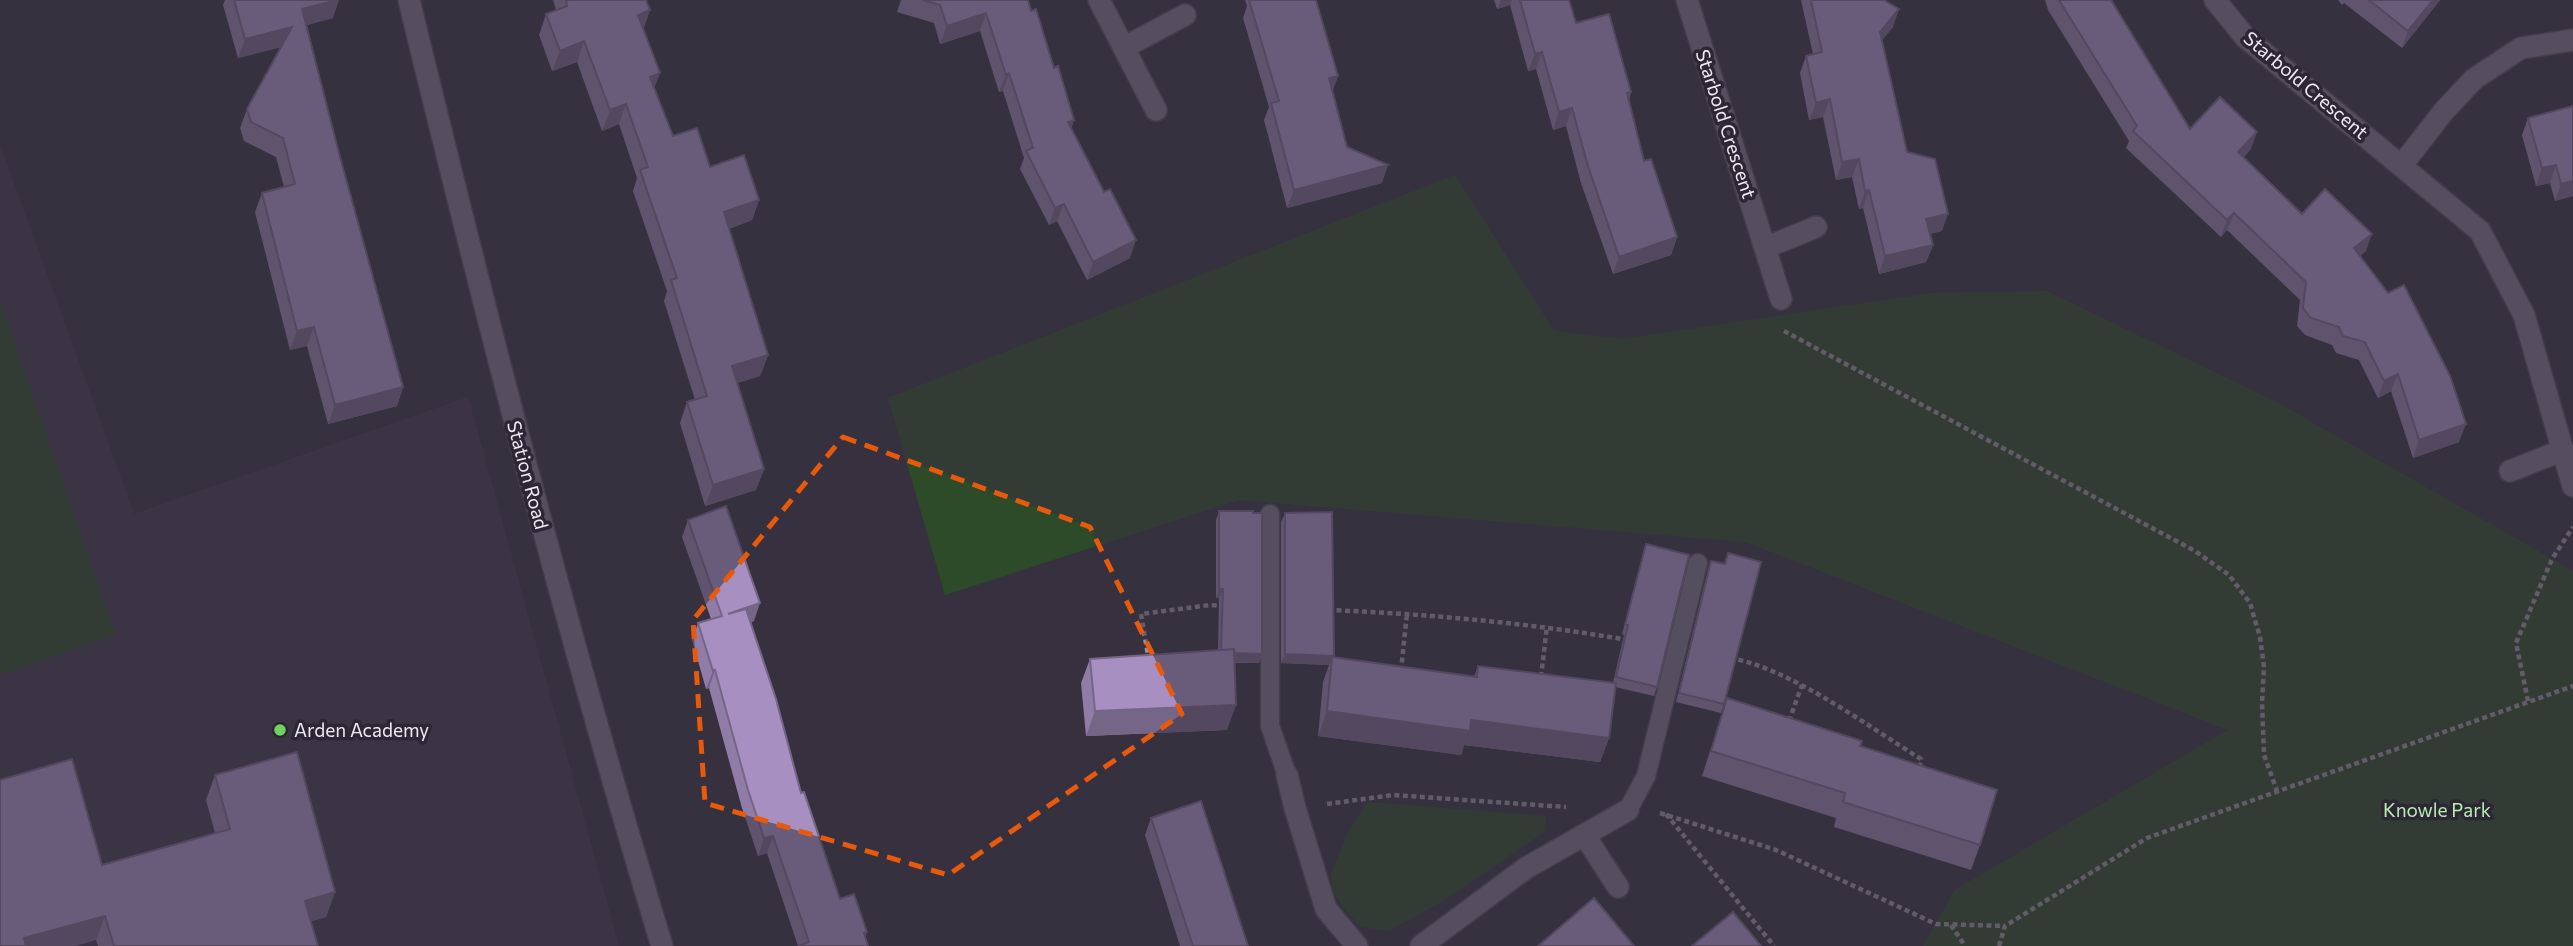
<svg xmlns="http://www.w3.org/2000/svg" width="2573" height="946" font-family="Commissioner,sans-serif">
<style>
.built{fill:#42394d}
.green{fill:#2d4b28}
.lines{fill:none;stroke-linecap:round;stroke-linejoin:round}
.lane-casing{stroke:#554e5b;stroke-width:21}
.street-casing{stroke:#554e5b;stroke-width:24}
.secondary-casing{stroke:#554e5b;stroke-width:24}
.path{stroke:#97919d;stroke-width:4.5;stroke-dasharray:5 3.5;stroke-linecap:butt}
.lane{stroke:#797283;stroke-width:18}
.street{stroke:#797283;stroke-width:21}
.secondary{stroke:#797283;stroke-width:21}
.wall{fill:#907ca6}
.shaded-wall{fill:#756587}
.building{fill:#a790c1;stroke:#756587;stroke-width:2}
.marked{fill:none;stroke:#e8590c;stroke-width:5;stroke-dasharray:14 9;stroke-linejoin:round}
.poi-dot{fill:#70d35f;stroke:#2d2735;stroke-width:2.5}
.labels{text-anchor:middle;stroke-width:7;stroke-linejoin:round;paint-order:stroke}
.street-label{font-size:19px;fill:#eee9f3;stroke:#2d2735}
.poi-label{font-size:19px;fill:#eee9f3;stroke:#2d2735;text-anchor:start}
.park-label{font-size:19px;fill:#b6eeac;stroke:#2d2735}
</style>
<rect width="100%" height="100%" fill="#37313f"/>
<path class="built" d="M0,145L134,514L468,397L619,946H0Z"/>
<path class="green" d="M1455,175L1554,331L1622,339L1932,293L2047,291L2280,404L2573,571V946H1923L1955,890L2228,730L1746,542L1239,500L945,595L888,398Z
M0,301L116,635L0,675Z
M1368,802L1546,816L1544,832L1443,901L1388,931L1361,927L1345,910L1333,892L1331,875L1346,836Z"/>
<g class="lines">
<g class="lane-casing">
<path id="lane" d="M1270,514V726L1287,775
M1628,810L1646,776L1698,563"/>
</g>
<g class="street-casing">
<path id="street" d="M1099,0L1156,110
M1687,0L1781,299
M2215,0L2245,37L2480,231L2524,315L2573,486
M1125,47L1185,15
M2402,165L2443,112L2474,79L2521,48L2573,40
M1765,248L1816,227
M2510,471L2563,450
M1287,775L1295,808L1326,909L1357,946
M1585,836L1618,887
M1421,946L1526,868L1628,810"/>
</g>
<g class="secondary-casing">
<path id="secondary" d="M409,0C486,317 567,634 662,946"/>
</g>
<path class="path" d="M1784,331L2195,551L2229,575L2250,603L2260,637L2264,667L2262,703L2264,755L2277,791
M1328,610C1429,614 1529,623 1628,640
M1730,658C1790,668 1869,727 1921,759L1919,771
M1149,661L1141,614L1210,605L1224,606
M1401,671L1407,613
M1541,677L1547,626
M2528,701L2516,643L2552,559L2573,527
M1789,721L1802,685
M1327,804L1393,795L1566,807
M1660,813L1776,850L1936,924L2005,926
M1666,814L1774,946
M1951,925L1965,946
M1999,946L2005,926L2147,838L2573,686"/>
<use href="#lane" class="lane"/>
<use href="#street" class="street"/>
<use href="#secondary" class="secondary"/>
</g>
<path class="wall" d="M225,0H234L333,18L307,25L340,157L403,387L397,406L328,424L307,346L290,350L255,212L262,193L284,187L276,157L244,141L240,128L247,109L281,47L238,58L223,5Z
M553,0H646L643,29L660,73L654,88L673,136L710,167L759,200L752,220L729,229L768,355L760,376L737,383L764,469L756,490L705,506L680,423L687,402L695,400L664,301L667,291L633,191L637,178L619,124L602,131L577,62L552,71L539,35L546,14L556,10Z
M901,0H1028L1074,120L1071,129L1130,258L1087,280L1057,221L1049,225L1020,169L1024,158L1003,91L999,92L980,31L940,44L934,23L897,12Z
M1245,0H1316L1338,76L1332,92L1347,147L1382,183L1287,208L1264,120L1269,107L1243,18L1247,6Z
M1494,0H1569L1576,23L1631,92L1629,100L1644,161L1677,237L1671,255L1613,274L1581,183L1566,126L1553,130L1536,69L1528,71L1510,5L1497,9Z
M1801,0H1884L1893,27L1882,40L1907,152L1942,231L1930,234L1933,245L1926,262L1879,274L1863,208L1859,209L1852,177L1836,180L1823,117L1809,120L1800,73L1806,56L1813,54Z
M2045,0H2111L2190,129L2251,149L2243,158L2302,214L2366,251L2360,256L2459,442L2413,458L2391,391L2378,398L2359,360L2336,353L2332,345L2305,335L2297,326L2300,300L2227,230L2221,237L2126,148L2129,141L2048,10Z
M2338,0H2440L2402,48L2344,3L2342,5Z
M2573,106V196L2555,201L2550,183L2536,186L2522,135L2528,118Z
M1219,511L1262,654L1259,663H1234L1227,730L1086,736L1081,683L1090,659L1218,650L1219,598H1216V520Z
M1285,513L1334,657L1474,677L1478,666L1613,683L1624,635L1622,634L1646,544L1657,687L1654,696L1615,687L1609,738L1600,762L1464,745L1461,755L1318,736L1323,682L1329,665L1281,663V522Z
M688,520L754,621L751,622L801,793L840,899L867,932L865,938L798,946L767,853L758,856L742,808L709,688L706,689L692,640L698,623L711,619L682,537Z
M1728,553L1724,704L1721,713L1676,702L1708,570L1711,561L1724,564Z
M1727,698L1860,747L1980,845L1971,870L1834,827L1836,818L1702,776Z
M215,775L335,892L326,917L311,921L318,946H98L96,940L102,865L215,833L206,800Z
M1151,818L1248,946H1180L1145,835Z"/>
<path class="shaded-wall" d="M337,0H339L333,18L296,28L302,9Z
M1501,0H1512L1510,5L1497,9Z
M2433,0H2440L2402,48L2408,31Z
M1899,9L1893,27L1874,50L1880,32Z
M650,10L643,31L638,15Z
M986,13L980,31L940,44L947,26Z
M292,27L285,46L238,58L245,39Z
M584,41L577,62L552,71L560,51Z
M1542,52L1536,69L1528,71L1535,54Z
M660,73L652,94L650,77Z
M1009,73L1003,91L999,92L1006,75Z
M1338,76L1332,93L1329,78Z
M1830,99L1823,117L1809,120L1816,103Z
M626,104L619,124L602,131L610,110Z
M1572,108L1566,126L1553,130L1559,112Z
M1074,120L1068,137V122Z
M2257,132L2251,149L2231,170L2238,152Z
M1859,159L1852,177L1836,180L1842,162Z
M1388,165L1382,183L1287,208L1294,190Z
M2556,165L2550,183L2536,186L2542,168Z
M2573,181V196L2555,201L2561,184Z
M1869,190L1863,208L1859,209L1865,191Z
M759,200L752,220L716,233L724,212Z
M1064,204L1057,221L1049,225L1055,208Z
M2234,213L2227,230L2221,237L2227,220Z
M1948,214L1942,231L1920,236L1926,219Z
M2372,234L2366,251L2347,266L2354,248Z
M1677,237L1671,255L1613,274L1619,257Z
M1136,240L1130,258L1087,280L1093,262Z
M1933,245L1926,262L1879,274L1885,256Z
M314,327L307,346L290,350L297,331Z
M768,355L760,376L724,387L732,366Z
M2398,374L2391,391L2378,398L2384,381Z
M403,387L397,406L328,424L335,405Z
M2466,424L2459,442L2413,458L2419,440Z
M764,469L756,490L705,506L713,485Z
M1219,589H1223L1219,598H1216Z
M760,603L754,621L722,632L728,614Z
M1221,653L1262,654L1259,663L1218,662Z
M1285,654L1334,656L1332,657L1329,665L1281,663Z
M715,670L709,688L706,689L713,671Z
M1236,705L1227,730L1086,736L1095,711Z
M1327,711L1471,720L1609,738L1600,762L1464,745L1461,755L1318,736Z
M773,836L767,853L758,856L764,838Z
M335,892L326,917L296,926L305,901Z
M105,916L96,940L76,946H21L24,938Z"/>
<path class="building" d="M234,0H337L302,9L340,157L403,387L335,405L314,327L297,331L262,193L295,184L283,138L251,122L247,109L292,27L245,39Z
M566,0H646L650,10L638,15L660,73L650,77L673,136L697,128L710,167L744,155L759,200L724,212L768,355L732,366L764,469L713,485L687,402L707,396L671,280L677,278L640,170L648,167L626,104L610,110L584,41L560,51L546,14L567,6Z
M923,0H1028L1031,11L1036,9L1054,68L1058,66L1074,120L1068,122L1104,192L1110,189L1136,240L1093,262L1064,204L1055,208L1026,151L1033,148L1009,73L1006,75L986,13L947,26L940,5Z
M1249,0H1316L1338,76L1329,78L1347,147L1388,165L1294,190L1271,103L1279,101Z
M1520,0H1569L1576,23L1609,14L1631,92L1627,93L1644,161L1651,159L1677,237L1619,257L1588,166L1572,108L1559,112L1542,52L1535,54Z
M1811,0H1884L1899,9L1880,32L1907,152L1935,159L1948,214L1926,219L1933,245L1885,256L1869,190L1865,191L1859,159L1842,162L1830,99L1816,103L1806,56L1822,52Z
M2059,0H2111L2190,129L2220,97L2257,132L2238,152L2302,214L2325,189L2372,234L2354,248L2388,293L2404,285L2450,376L2466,424L2419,440L2398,374L2384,381L2365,342L2343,336L2339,327L2311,318L2303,308L2306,282L2234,213L2227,220L2133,131L2137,126Z
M2369,0H2433L2408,31Z
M2573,106V181L2561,184L2556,165L2542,168L2528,118Z
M726,506L760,603L728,614L746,609L776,699L801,793L804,792L840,899L854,894L867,932L864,933L868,946H798L809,942L773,836L764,838L748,790L715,670L713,671L698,623L722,616L688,520Z
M1219,511H1253V513H1262V654L1234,653V649L1221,650L1223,589H1219Z
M1332,512L1334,656L1285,654V513Z
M1646,544L1689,555L1657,687L1616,677L1628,625H1625Z
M1728,553L1761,562L1724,704L1679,693L1711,561L1725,564Z
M1234,649L1236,705L1095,711L1090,659Z
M1332,657L1477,677L1478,666L1616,683L1609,738L1471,720L1470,731L1327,711Z
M1727,698L1862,741L1860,746L1997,790L1980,845L1843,802L1845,793L1711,751Z
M297,752L335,892L305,901L318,946H114L105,916L24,938L26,946H0V780L72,759L102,865L230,829L215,775Z
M1201,801L1248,946H1193L1151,818Z
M1594,898L1634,946H1538Z
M1733,912L1761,946H1692Z"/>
<path d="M0 0H2573V946H0ZM843,437L1090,527L1182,714L948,875L705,803L693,620Z" fill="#37313f" fill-opacity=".55" fill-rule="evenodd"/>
<path class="marked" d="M843,437L1090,527L1182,714L948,875L705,803L693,620Z"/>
<circle class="poi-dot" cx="280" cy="730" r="7"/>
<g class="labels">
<g class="street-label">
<text transform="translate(2306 85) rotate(40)" y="7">Starbold Crescent</text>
<text transform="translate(1726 124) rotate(72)" y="7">Starbold Crescent</text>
<text transform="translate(528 475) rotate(75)" y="7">Station Road</text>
</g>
<g class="poi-label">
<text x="294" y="737">Arden Academy</text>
</g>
<g class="park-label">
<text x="2437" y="817">Knowle Park</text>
</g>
</g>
</svg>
